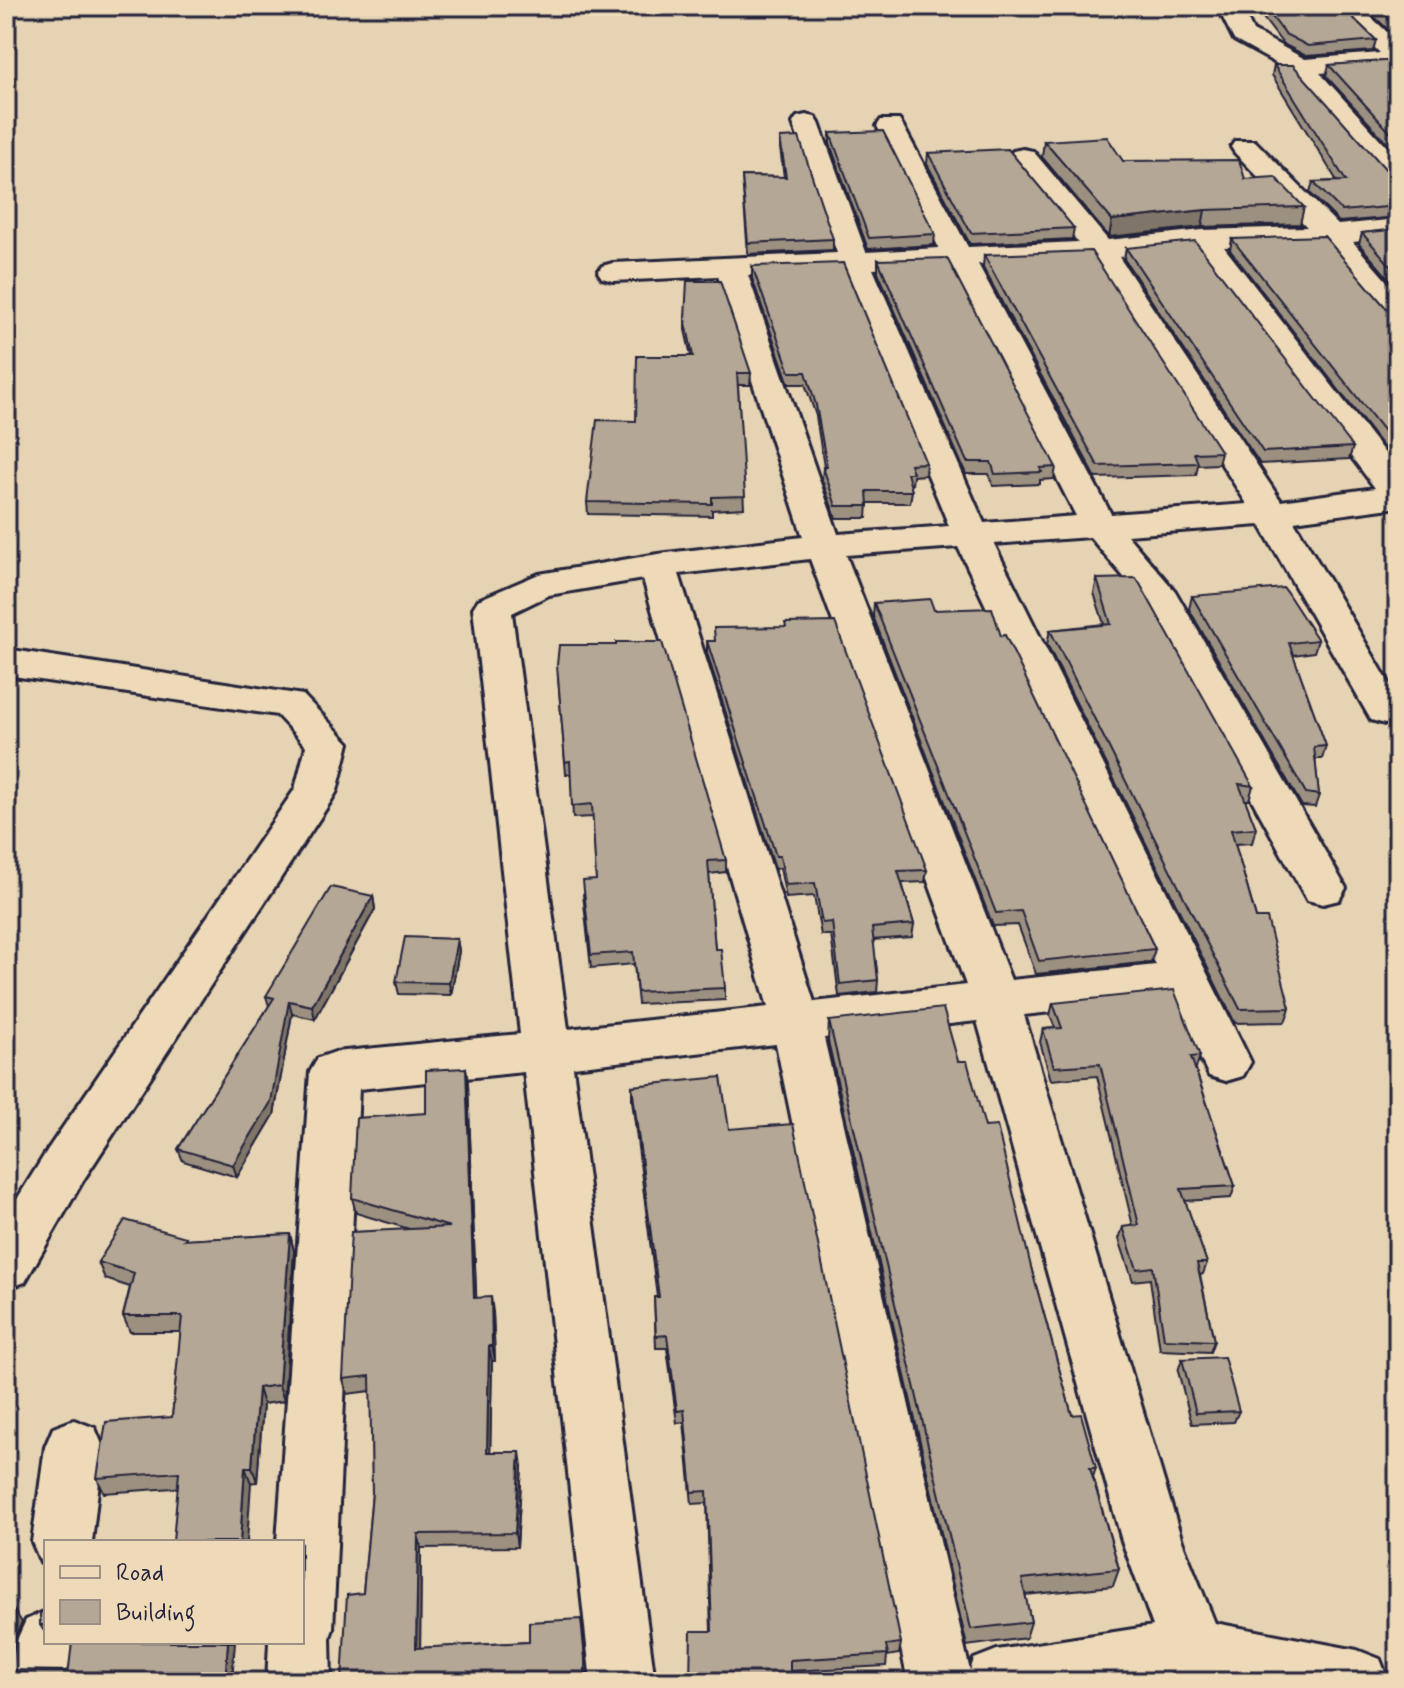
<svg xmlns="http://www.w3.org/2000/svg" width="1404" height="1688" font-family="Mynerve,sans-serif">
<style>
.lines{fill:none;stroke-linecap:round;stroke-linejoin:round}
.minor-casing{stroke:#22223b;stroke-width:6}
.minor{fill:#eedab8;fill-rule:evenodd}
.wall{fill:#9c9080;stroke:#22223b;stroke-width:2}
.shaded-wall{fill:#7f7568;stroke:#22223b;stroke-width:2}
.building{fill:#b5a795;stroke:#22223b;stroke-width:2}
</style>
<rect width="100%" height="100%" fill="#e6d3b3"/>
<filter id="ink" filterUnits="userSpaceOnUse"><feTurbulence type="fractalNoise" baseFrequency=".0125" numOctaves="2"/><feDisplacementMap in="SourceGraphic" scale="16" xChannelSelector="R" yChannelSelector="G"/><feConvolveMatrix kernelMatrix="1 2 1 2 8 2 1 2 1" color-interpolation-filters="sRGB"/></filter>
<g filter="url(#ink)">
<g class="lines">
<g class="minor-casing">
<path id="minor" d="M1217,6H1241L1253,31L1305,59L1380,53L1333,6H1359L1398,42V67L1320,73L1398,159V184L1388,182L1292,72L1234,40Z
M806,115L815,117L819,123L866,252L939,248L877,126L881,120H899L903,126L968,247L1078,242L1009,157L1013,151L1023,149L1033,151L1108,240L1202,230L1307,227L1235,153L1231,147L1235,141H1255L1338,225L1398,219V237L1353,242L1398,294V322L1387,320L1323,244L1224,247L1398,470V507L1294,521L1398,698V721L1385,724L1371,720L1260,525L1127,535L1175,591L1346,888L1339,900L1323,904L1307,900L1140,596L1090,537L994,544L1251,1062L1243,1076L1226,1081L1209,1076L1172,999L1024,1015L1182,1541L1215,1623L1357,1650L1380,1659L1389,1682H908L776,1044L573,1067L655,1682H591L524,1072L359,1089L333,1629L330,1637L331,1682H267L269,1642H302V1542H277L310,1072L318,1058L335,1052L520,1034L473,608L478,600L539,574L658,554L803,537L718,276L613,281L602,278L598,272L602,266L613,263L837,253L793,123L797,117ZM1194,249L1375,488L1281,501L1119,257ZM1091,259L1247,504L1111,514L978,264ZM948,266L1076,516L984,523L873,269ZM844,271L949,526L838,534L748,275ZM958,547L1156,965L1011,980L846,555ZM810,559L966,985L814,1002L679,574ZM643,579L768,1007L568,1029L512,613L549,595ZM977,1021L1122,1541L1153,1626L997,1650L974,1659L970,1671L824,1038Z
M6,649L303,695L349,743L337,791L331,801L84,1179L25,1282L6,1289V1217L48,1149L295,789L306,746L277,715L6,675Z
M74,1420L95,1428L103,1447L92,1542H46V1565L41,1563L32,1542L45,1447L53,1428Z
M46,1611V1642H80L75,1682H11L16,1642L26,1620Z"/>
</g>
<use href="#minor" class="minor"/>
</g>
<path class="wall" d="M1254,6H1341L1376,40L1373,51L1306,56L1283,44Z
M1363,6H1398V39Z
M1398,60V155L1326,76L1329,65Z
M1274,65L1389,173L1398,175V217L1339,222L1310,193L1313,182L1337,181L1272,75Z
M830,133L935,234L934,245L868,249L830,144Z
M780,138L833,239V250L748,254L742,176L784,177L780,148Z
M1044,141L1123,161L1245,179L1304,207L1300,224L1202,227L1109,237L1042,157Z
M928,153L1074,228L1072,239L970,244L927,164Z
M1398,229V289L1359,244L1362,233Z
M1232,239L1388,310L1398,312V456L1391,457L1230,250Z
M1126,248L1353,447L1349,459L1260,464L1124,259Z
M984,255L1221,452L1218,464L1198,465L1196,475L1096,478L983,267Z
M878,260L1056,467L1054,479L1040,480V484L993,486L989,474H966L878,272Z
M752,266L926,463L925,475L913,476L912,485H910L912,491L910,503H868L867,518H836L822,480L823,467H824L816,416L805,384H789L752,278Z
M685,318L751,373L750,385H738L744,508L712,510V516L588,514L587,502L636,421L691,356L685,330Z
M1097,579L1253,786L1249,800H1245L1256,828L1252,843L1235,844L1256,918L1290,1008L1285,1022L1235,1023L1047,644L1050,630L1104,624L1094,593Z
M1192,596L1318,640L1314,652L1293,655L1326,746L1322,759H1315L1319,795L1315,807L1302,806L1189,609Z
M874,603L934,610L1001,636L1155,949L1151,962L1036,974L1018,925L993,926L873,616Z
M707,641H714L927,870L925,882L902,883L914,924L912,937L873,940L878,980L877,992L839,996L831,935H821L814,896L786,898L780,868L775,869L707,653Z
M558,677L726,860V872L709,874L715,949L725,988V1000L638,1004L634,964L591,968L583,894L596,880L593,817L573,818L571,774H566Z
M373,896L375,909L315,1019L292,1014L274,1115L237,1177L183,1161L178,1149L269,1006L266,996Z
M457,939L459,951L451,995L399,994L396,982Z
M1053,1003L1200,1056L1196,1068H1195L1235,1186L1231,1198L1185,1201L1207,1263L1203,1274L1200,1275L1214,1341L1210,1352L1160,1350L1150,1279L1133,1281L1119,1239L1123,1227L1133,1226L1097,1076L1051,1080L1040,1042L1043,1029L1055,1028L1050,1015Z
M829,1021L958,1061L985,1127L1032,1271L1072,1415L1096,1468L1093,1477L1119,1569L1113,1586L1025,1595L1031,1622L1026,1638L967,1646L828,1041Z
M466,1068L468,1084L476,1298L493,1312L495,1361H492L490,1452L522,1466L517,1547L421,1548L420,1648L529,1642L581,1619L587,1682H342L363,1593L372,1493L371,1391L347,1394L343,1379L409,1229L356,1213L352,1198Z
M632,1086L729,1129L901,1643L899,1654L887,1656L886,1666L790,1671L711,1631L707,1503L692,1504L684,1422L677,1423L667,1348H656L654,1297H657L632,1100Z
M290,1234L294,1251L284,1401L263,1404L257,1482L104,1493L97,1478L172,1417L181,1332H130L123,1316L130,1287L105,1279L98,1262L186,1237L187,1240Z
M1182,1359L1239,1411L1234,1422L1192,1424L1178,1371Z
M46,1613V1634L40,1625Z"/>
<path class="shaded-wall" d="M1205,210L1202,227L1109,237L1112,220Z
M373,896L375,909L315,1019L312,1006Z
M457,939L459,951L451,995L449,983Z
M289,1001L292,1014L274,1115L237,1177L233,1165Z
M466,1068L468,1084L477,1314L474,1298Z
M290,1234L294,1251L284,1401L279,1385Z
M491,1297L493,1312L495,1361L492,1346Z
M489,1346L492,1361L490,1467L487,1452Z
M258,1388L263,1404L257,1482L252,1467Z
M520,1452L522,1466L517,1547L515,1533Z
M245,1467L251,1483L247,1542H240Z
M418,1534L421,1548L420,1661L416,1648Z
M12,1608L22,1622L13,1642L9,1682L6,1680V1622Z
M228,1642H235L232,1682H225Z"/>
<path class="building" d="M1264,6H1341L1376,40L1308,46L1285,34Z
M1376,6H1398V26Z
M1398,60V141L1329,65Z
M1274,65H1293L1389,173L1398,175V206L1342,211L1313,182L1346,181Z
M883,131L935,234L869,238L830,133Z
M799,137L833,239L748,243L742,176L786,177L780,138Z
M1107,137L1123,161L1239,160L1245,179L1275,177L1304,207L1205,210L1112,220L1044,141Z
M1008,149L1074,228L971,233L928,153Z
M1398,229V274L1362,233Z
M1324,236L1388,310L1398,312V444L1395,445L1232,239Z
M1195,241L1353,447L1263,452L1126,248Z
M1091,251L1221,452L1194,453L1198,463L1098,466L984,255Z
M947,258L1056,467L1040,468L1042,472L995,474L991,462H967L878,260Z
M843,263L926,463L910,464L913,473H907L912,491H867L868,506H836L823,467H827L816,405L806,372H790L752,266Z
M687,281H720L751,373H737L745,496L712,497V504L587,502L597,420L636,421L637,356H693L685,318Z
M1136,578L1140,584L1253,786L1239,784L1256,828L1231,830L1256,918H1267L1290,1008L1240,1009L1050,630L1111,624L1097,579Z
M1284,588L1318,640L1289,643L1326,746L1314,747L1319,795L1306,793L1192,596Z
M930,599L934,610L992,608L1001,636L1005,635L1155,949L1039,961L1021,911L996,913L874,603Z
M835,622L927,870L898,871L914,924L872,928L878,980L840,984L832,922L822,923L815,883L786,885L780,856H776L707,641H715L714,628L786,627L785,623Z
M616,642H662L726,860L708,861L715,949H721L725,988L637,992L633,952L591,955L583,881L596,880L592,804L572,806L570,761L565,762L557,665L559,645H616Z
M331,887L373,896L312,1006L289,1001L271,1102L233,1165L178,1149L274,998L266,996Z
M405,937L457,939L449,983L396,982Z
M1174,990L1200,1056L1191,1057L1235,1186L1181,1189L1207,1263H1197L1214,1341L1164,1339L1153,1267L1137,1269L1123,1227L1139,1225L1100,1064L1054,1067L1043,1029L1062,1028L1053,1003Z
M943,1008L958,1061H967L985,1127L997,1126L1032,1271L1072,1415L1081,1414L1096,1468H1090L1119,1569L1022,1579L1031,1622L971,1629L829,1021Z
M466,1068L474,1298L491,1297L492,1346H489L487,1452H520L515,1533L418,1534L416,1648L529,1642V1622L581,1619L585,1659V1682H342L347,1595L363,1593L372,1493L370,1376L343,1379L351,1232L450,1227L352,1198L356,1118L426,1113V1070Z
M721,1077L729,1129L793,1124L901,1643L886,1645L888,1654L790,1660V1682H690L691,1631H712L707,1491L692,1492L684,1410L677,1411L667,1335L656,1336L654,1297H659L632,1086Z
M125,1220L186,1237L184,1240L290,1234L279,1385L258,1388L252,1467H245L240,1542H173L179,1472L97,1478L106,1422L172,1417L182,1316H123L134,1273L98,1262Z
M1224,1357L1239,1411L1196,1413L1182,1359Z
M6,1607L12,1608L6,1622Z
M40,1612L46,1613V1625H40Z
M72,1642H228L225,1682H6V1670L66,1671L69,1668Z"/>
</g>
<rect width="1404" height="1688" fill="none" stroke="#eedab8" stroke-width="32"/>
<rect x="16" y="16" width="1372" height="1656" fill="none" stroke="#22223b" stroke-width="3" filter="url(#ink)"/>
<rect x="44" y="1540" width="260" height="104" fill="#eedab8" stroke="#9c9086" stroke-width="2"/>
<rect x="60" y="1566" width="40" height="12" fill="#eedab8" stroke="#9c9086" stroke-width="2"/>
<text x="116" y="1580" font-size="24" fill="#22223b">Road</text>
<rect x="60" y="1600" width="40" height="24" fill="#b5a795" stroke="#9c9086" stroke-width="2"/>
<text x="116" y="1620" font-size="24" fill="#22223b">Building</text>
</svg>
